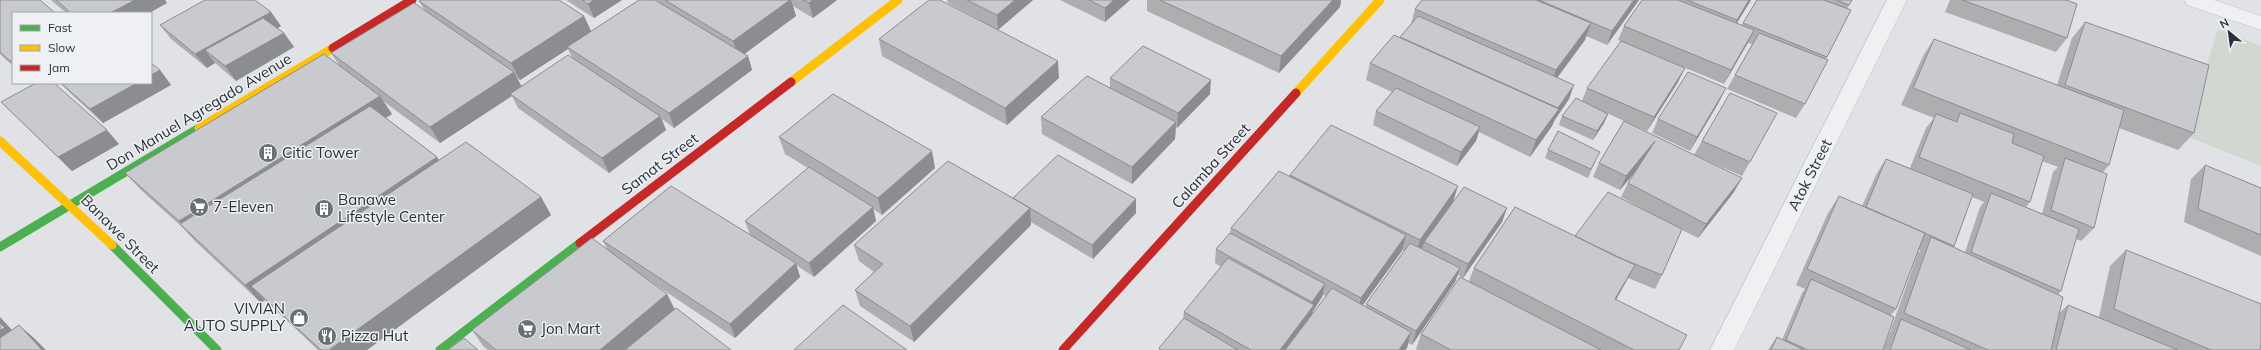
<svg xmlns="http://www.w3.org/2000/svg" width="2261" height="350" font-family="Mulish,sans-serif">
<style>
.green{fill:#d1d8d1}
.lines{fill:none;stroke-linecap:round;stroke-linejoin:round}
.street-casing{stroke:#bfc0c3;stroke-width:1}
.street{fill:#eff0f2;fill-rule:evenodd}
.fast{stroke:#4caf50;stroke-width:9}
.slow{stroke:#ffc107;stroke-width:9}
.jam{stroke:#c62828;stroke-width:9}
.wall{fill:#acaeb0;fill-rule:evenodd}
.shaded-wall{fill:#8c8d90}
.building{fill:#c8cacd;stroke:#8c8d90}
.labels{text-anchor:middle;stroke-width:3;stroke-linejoin:round;paint-order:stroke}
.street-label{font-size:15px;fill:#29303c;stroke:#eef0f4}
.poi-label{font-size:15px;fill:#29303c;stroke:#eef0f4;text-anchor:start}
</style>
<rect width="100%" height="100%" fill="#e0e2e5"/>
<path class="green" d="M2218,29L2261,46V166L2186,136L2196,99Z"/>
<g class="lines">
<g class="street-casing">
<path id="street" d="M1887,0H1907L1734,350H1710Z
M2184,0H2214L2261,16V30L2187,5Z"/>
</g>
<use href="#street" class="street"/>
<path class="fast" d="M112,245L217,350
M0,247L199,128
M440,350L580,243"/>
<path class="slow" d="M791,82L898,0
M1296,93L1380,0
M199,128L333,48
M0,141L112,245"/>
<path class="jam" d="M333,48L412,0
M580,243L791,82
M1063,350L1296,93"/>
</g>
<path class="wall" d="M0,0L13,13V66L0,54Z
M51,0H165L167,3L149,13H66Z
M566,0H622L594,18Z
M639,0H837L813,18L793,6L796,16L744,54L748,56L752,70L674,128L662,119L666,130L609,173L518,108L512,96L440,143L383,101L392,114L386,118L437,157L439,160L541,197L551,215L367,350H318L265,300L261,303L196,242L181,226L142,191L125,173L339,65L331,53L425,11L419,1L584,16L591,32ZM568,49L573,59L521,86L517,78L520,80Z
M947,0H1033L998,30L948,3Z
M1060,0H1130L1105,22Z
M1147,0H1341L1340,7L1279,73L1147,11Z
M1422,0H1639L1607,45L1586,36L1585,40L1558,77L1569,99L1554,121L1552,126L1530,157L1479,132L1476,141L1457,166L1373,125L1376,111L1392,92L1366,80L1370,63L1400,37L1411,24L1415,9Z
M1642,0H1751L1737,23L1742,25L1757,0H1852L1847,9L1851,10L1826,59L1805,104L1796,118L1727,89L1735,75L1752,44L1748,43L1724,84L1618,40L1624,26Z
M1950,0H2066L2067,38L2056,52L1945,12Z
M2085,22L2194,133L2178,150L2119,128L2109,165L2102,173L2094,228L2081,241L2076,239L2061,291L2058,295L2059,313L2068,305L2099,317L2110,266L2126,250L2260,350H1883L1890,332L1892,329H1891L1918,253L1921,250H1919L1896,309L1891,315L1883,350H1768L1777,337L1782,340L1802,293L1805,289L1796,285L1828,213L1839,196L1862,206L1877,173L1886,159L1910,168L1926,128L1934,118L1901,105L1923,56L1934,39L2057,85L2072,38ZM2042,161L2058,167L2053,172L2042,214L2026,207L2030,202ZM1972,197L1984,202L1980,207L1965,252L1954,247Z
M160,25L281,26L277,28L284,33L294,47L236,81L215,63L207,68L171,39Z
M879,39L1059,78L1007,125L882,56Z
M160,70L171,85L103,123L68,91L60,83H151Z
M1110,78L1210,94L1177,128L1176,127L1175,139L1132,184L1042,134L1041,117L1110,88Z
M1678,82L1647,131L1632,125L1734,192L1698,238L1682,230L1662,275L1655,289L1628,278L1616,300L1679,350H1417L1416,349L1421,334L1469,281L1474,268L1575,236L1659,218L1621,197L1628,183L1636,171L1620,190L1593,177L1599,163L1624,121L1605,112L1608,114L1604,123L1593,140L1559,125L1562,116L1582,101L1587,88Z
M1,102L119,144L72,171Z
M1719,102L1690,151L1652,133L1658,119Z
M1777,113L1742,176L1694,155L1702,141Z
M779,137L935,168L882,215L873,209L876,221L814,277L796,265L800,277L735,338L644,277L667,294L674,309L731,350H488L483,346L472,330L608,251L603,241L750,235L745,221L808,168L785,154Z
M1548,150L1596,160L1588,178L1545,158Z
M2205,165L2261,188V256L2184,222L2191,179Z
M1290,175L1454,200L1507,208L1502,222L1463,278L1458,275L1455,282L1412,345L1408,343L1407,348L1405,350H1159V348L1183,319L1184,312L1221,267L1215,263L1216,249L1230,233L1231,228L1289,176ZM1402,250L1404,251L1366,304V307L1363,305ZM1323,295L1326,296L1312,315L1313,311L1322,297Z
M1013,198L1136,199V213L1093,259L1031,222V225L914,342L860,306L855,290L874,272L859,261L854,245Z"/>
<path class="shaded-wall" d="M135,0H165L167,3L149,13H110Z
M594,0H622L594,18L588,4Z
M790,0H791L796,16L739,58L733,41Z
M813,0H837L813,18L809,3Z
M1015,0H1033L998,30L997,15Z
M1114,0H1130L1105,22V8Z
M1333,0H1341L1340,7L1279,73L1281,56Z
M1634,0H1639L1607,45L1612,31Z
M1749,0H1751L1730,34L1737,20Z
M271,12L281,26L219,61L205,50L215,63L207,68L195,54Z
M584,16L592,33L567,47L568,49L520,80L511,63Z
M1591,23L1585,40L1550,87L1556,70Z
M1754,30L1747,44L1724,84L1731,70Z
M284,33L294,47L236,81L225,66Z
M748,56L752,70L674,128L669,113Z
M1058,61L1059,78L1007,125L1005,108Z
M1685,68L1678,82L1647,131L1654,117Z
M160,70L171,85L103,123L90,109L137,83H151V75Z
M514,72L523,89L510,94L512,96L440,143L430,127Z
M1211,80L1210,94L1177,128L1178,113Z
M1574,85L1569,99L1554,121L1552,126L1530,157L1536,140Z
M1726,88L1719,102L1690,151L1697,137Z
M380,96L392,114L195,239L179,221Z
M1608,114L1604,123L1593,140L1597,131Z
M660,116L666,130L609,173L602,158Z
M1176,122L1175,139L1132,184V167Z
M1480,127L1476,141L1457,166L1461,152Z
M107,130L119,144L72,171L58,157Z
M1655,141L1649,155L1620,190L1626,176Z
M932,151L935,168L882,215L878,198Z
M437,157L448,175L251,286L265,300L261,303L245,285Z
M1742,178L1734,192L1698,238L1706,224Z
M1458,186L1453,202L1424,242L1423,246L1415,257L1420,240Z
M541,197L551,215L367,350H329Z
M1136,199V213L1093,259L1092,245Z
M873,207L876,221L814,277L809,263Z
M1030,208L1031,225L914,342L910,326Z
M1507,208L1502,222L1463,278L1468,264Z
M1406,235L1402,251L1357,313L1361,298Z
M796,263L800,277L735,338L730,324Z
M1635,265L1626,282L1607,315L1615,299Z
M1460,268L1455,282L1412,345L1416,331Z
M1325,284L1322,297L1313,311L1311,318L1288,350H1280L1311,309L1312,302Z
M667,294L675,310L628,350H600Z
M0,317L24,343L0,350Z
M19,325L35,339L46,350H42Z
M1411,332L1407,348L1405,350H1399Z"/>
<path class="building" d="M0,0H40L55,13H13V60L10,61L0,52Z
M56,0H135L110,13H71Z
M205,0H255L271,12L195,54L160,25Z
M421,0H559L584,16L511,63L419,1Z
M582,0H594L588,4Z
M639,0H655L748,56L669,113L567,47Z
M665,0H790L733,41Z
M803,0H813L809,3Z
M929,0H940L1058,61L1005,108L879,39Z
M967,0H1015L997,15Z
M1089,0H1114L1105,8Z
M1160,0H1333L1281,56Z
M1422,0H1536L1591,23L1556,70L1415,9Z
M1539,0H1634L1612,31Z
M1642,0H1678L1754,30L1731,70L1624,26Z
M1687,0H1749L1737,20Z
M1757,0H1824L1851,10L1827,57L1743,23Z
M1836,0H1852L1849,5Z
M1962,0H2066L2077,4L2067,38Z
M414,3L514,72L430,127L331,53Z
M1418,16L1574,85L1558,108L1400,37Z
M263,18L284,33L225,66L205,50Z
M2085,22L2209,65L2194,133L2065,85Z
M1759,33L1828,60L1805,104L1735,75Z
M1394,35L1559,109L1536,140L1370,63Z
M1934,39L2124,110L2109,165L1913,88Z
M1621,41L1685,68L1654,117L1587,88Z
M1143,46L1211,80L1178,113L1110,78Z
M324,54L380,96L179,221L125,173Z
M568,55L660,116L602,158L510,94Z
M151,63L160,70L151,75Z
M1688,72L1726,88L1697,137L1658,119Z
M1087,76L1176,122L1132,167L1041,117Z
M36,83H54L107,130L58,157L1,102Z
M61,83H137L90,109Z
M1396,88L1480,127L1461,152L1376,111Z
M1730,93L1777,113L1750,162L1702,141Z
M833,94L932,151L878,198L779,137Z
M1576,98L1608,114L1597,131L1562,116Z
M370,106L437,157L245,285L180,224Z
M1960,113L2014,134L2012,143L2044,156L2030,202L1919,157L1936,114L1957,122Z
M1624,121L1742,178L1706,224L1628,183L1655,141L1626,176L1599,163Z
M1331,125L1458,186L1420,240L1290,175Z
M1558,131L1600,152L1591,169L1548,150Z
M466,142L541,197L329,350H321L251,286Z
M1058,155L1136,199L1092,245L1013,198Z
M2065,158L2107,174L2094,228L2051,210Z
M1886,159L1973,194L1954,246L1866,207Z
M948,161L1030,208L910,326L855,290L883,264L854,245Z
M2205,165L2261,188V235L2198,209Z
M809,167L873,207L809,263L745,221Z
M1279,171L1406,235L1361,298L1231,228Z
M671,186L796,263L730,324L603,241Z
M1464,187L1507,208L1468,264L1424,242Z
M1608,192L1682,229L1662,275L1615,256L1575,236Z
M1991,193L2079,229L2061,291L1971,252Z
M1839,196L1925,233L1896,309L1807,269Z
M1515,207L1635,265L1615,299L1687,335L1679,350H1634L1474,268Z
M1230,233L1325,284L1312,302L1216,249Z
M1931,237L2063,297L2051,350H1988L1904,313Z
M592,238L667,294L600,350H496L472,330Z
M1410,243L1460,268L1416,331L1366,304Z
M2126,250L2261,304V344L2260,350H2211L2114,309Z
M1228,258L1314,305L1280,350H1251L1184,312Z
M1460,277L1601,350H1451L1421,334Z
M1811,279L1894,317L1883,350H1808L1786,340Z
M1332,288L1411,332L1399,350H1285Z
M843,305L907,350H794Z
M2068,305L2178,350H2056Z
M676,308L731,350H625Z
M1184,318L1238,350H1161L1159,348Z
M1901,319L1971,350H1890Z
M0,323L5,328L0,330Z
M19,325L42,350H0V338Z
M1777,337L1804,350H1771Z
M464,338L478,350H448Z"/>
<defs>
<g id="building-disc" transform="scale(1)"><circle r="9.5" fill="#696e77" stroke="#eef0f4"/><path d="M-4-6H4V6H1V3H-1V6H-4ZM-2.5-4.3h1.7v1.8h-1.7ZM.8-4.3h1.7v1.8H.8ZM-2.5-1h1.7V.8h-1.7ZM.8-1h1.7V.8H.8Z" fill="#fff"/></g>
<g id="supermarket-disc" transform="scale(1)"><circle r="9.5" fill="#696e77" stroke="#eef0f4"/><path d="M-6-5.5h2.5l.6 2H6L4.5 2H-2.5L-4.4-4H-6ZM-1.5 3.2a1.3 1.3 0 1 0 .1 0ZM3 3.2a1.3 1.3 0 1 0 .1 0Z" fill="#fff"/></g>
<g id="shop-disc" transform="scale(1)"><circle r="9.5" fill="#696e77" stroke="#eef0f4"/><path d="M-5-2.5h2.3a2.7 3.5 0 0 1 5.4 0H5L5.5 6h-11ZM-1.5-2.5h3a1.5 2.3 0 0 0-3 0Z" fill="#fff"/></g>
<g id="restaurant-disc" transform="scale(1)"><circle r="9.5" fill="#696e77" stroke="#eef0f4"/><path d="M-5-6h1v4h1v-4h1v4h1v-4h1v5L-1.5 .5V6h-2V.5L-5-1ZM5-6V6H3V1.5H1.5Q1.5-4 5-6Z" fill="#fff"/></g>
</defs>
<g fill-rule="evenodd">
<use href="#building-disc" x="268" y="153"/>
<use href="#supermarket-disc" x="199" y="207"/>
<use href="#building-disc" x="324" y="209"/>
<use href="#shop-disc" x="299" y="318"/>
<use href="#supermarket-disc" x="527" y="329"/>
<use href="#restaurant-disc" x="327" y="336"/>
</g>
<g class="labels">
<g class="street-label">
<text transform="translate(199 112) rotate(-31)" y="5">Don Manuel Agregado Avenue</text>
<text transform="translate(660 164) rotate(-37)" y="5">Samat Street</text>
<text transform="translate(1211 166) rotate(-48)" y="5">Calamba Street</text>
<text transform="translate(1810 175) rotate(-63)" y="5">Atok Street</text>
<text transform="translate(120 234) rotate(45)" y="5">Banawe Street</text>
</g>
<g class="poi-label">
<text x="282" y="158">Citic Tower</text>
<text x="338" y="205">Banawe<tspan x="338" dy="17">Lifestyle Center</tspan></text>
<text x="213" y="212">7-Eleven</text>
<text x="285" y="314" text-anchor="end">VIVIAN<tspan x="285" dy="17">AUTO SUPPLY</tspan></text>
<text x="541" y="334">Jon Mart</text>
<text x="341" y="341">Pizza Hut</text>
</g>
</g>
<rect x="12" y="12" width="140" height="72" fill="#eef0f4" stroke="#9fa3aa"/>
<rect x="20" y="25" width="20" height="6" fill="#4caf50" stroke="#9fa3aa"/>
<text x="48" y="32" font-size="12" fill="#29303c">Fast</text>
<rect x="20" y="45" width="20" height="6" fill="#ffc107" stroke="#9fa3aa"/>
<text x="48" y="52" font-size="12" fill="#29303c">Slow</text>
<rect x="20" y="65" width="20" height="6" fill="#c62828" stroke="#9fa3aa"/>
<text x="48" y="72" font-size="12" fill="#29303c">Jam</text>
<g transform="translate(2229 32) rotate(331)" stroke="#eef0f4" stroke-width="3" paint-order="stroke">
<path d="M0-3L7 15L0 10L-7 15Z" fill="#29303c"/>
<text y="-6" font-size="11" font-weight="bold" text-anchor="middle" fill="#29303c">N</text>
</g>
</svg>
